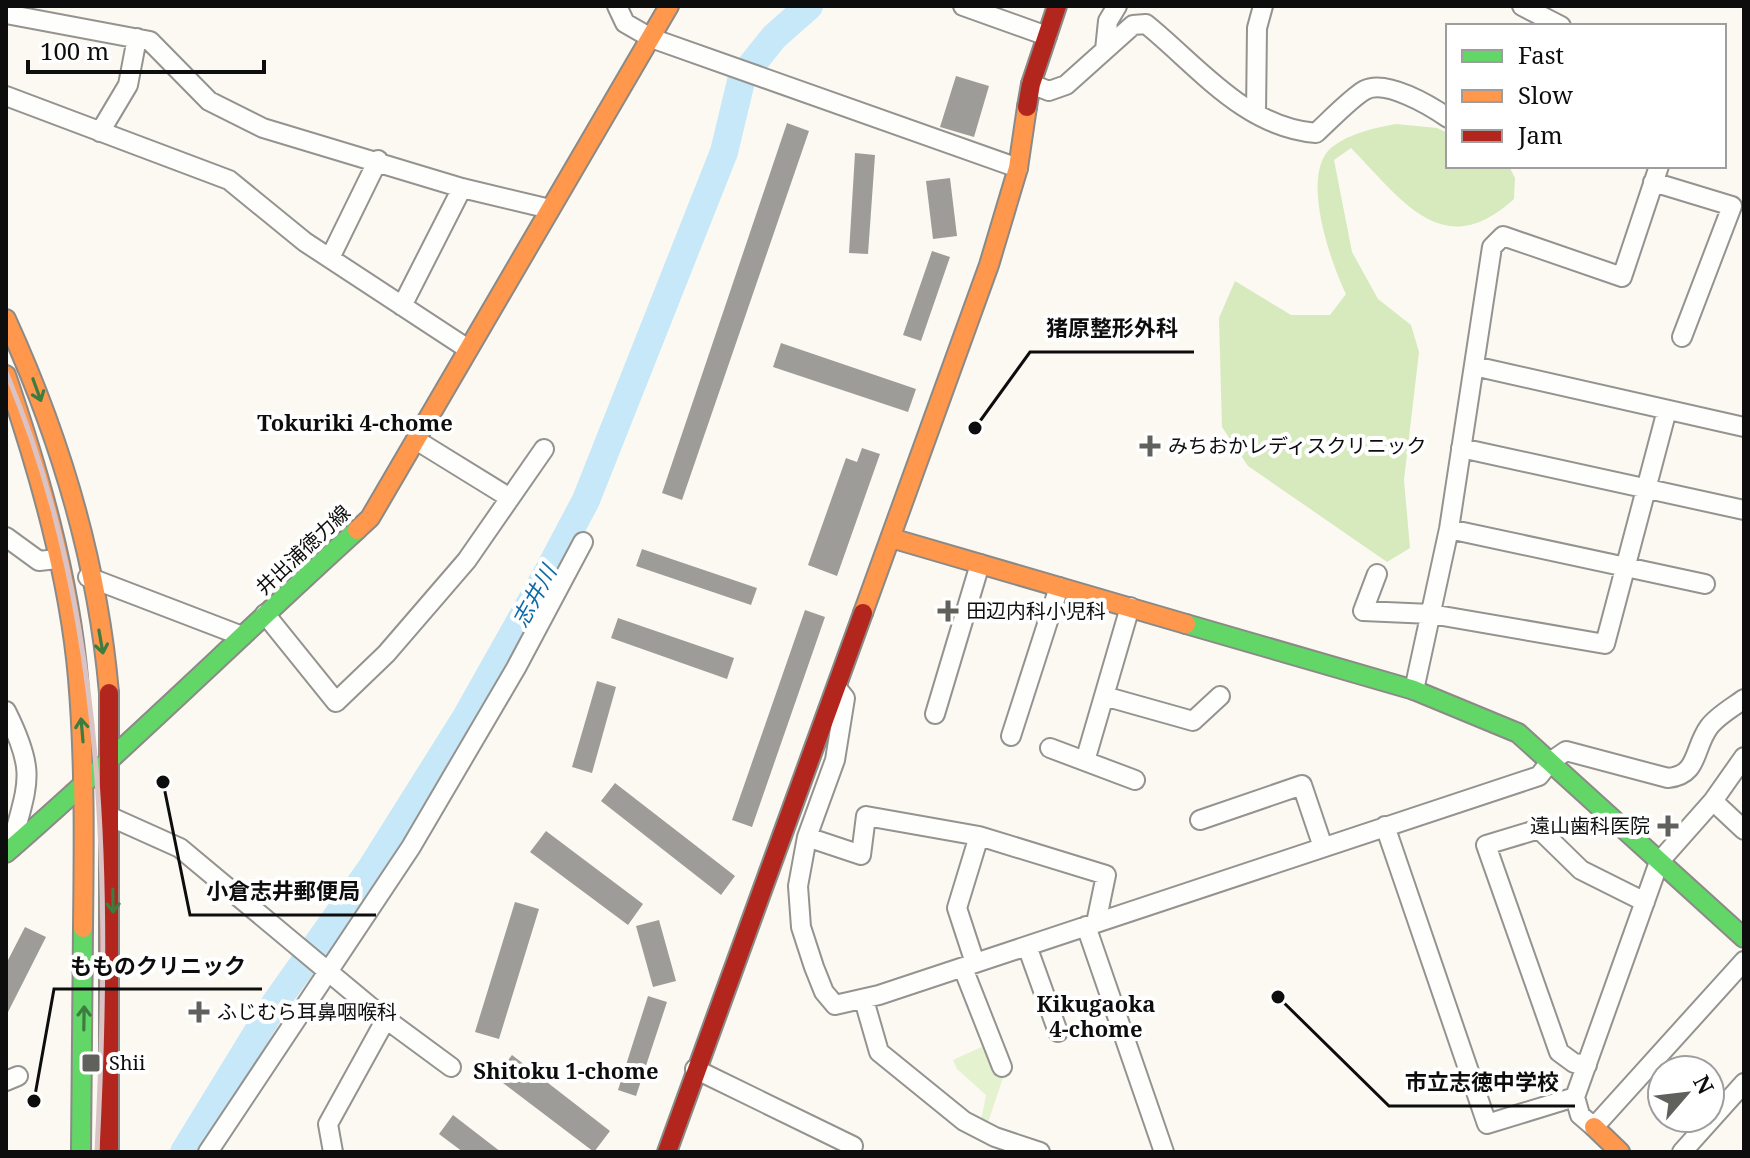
<svg xmlns="http://www.w3.org/2000/svg" width="1750" height="1158" font-family="'Noto Serif','Noto Sans JP',serif">
<style>
.green{fill:#e5f2d0}
.forest{fill:#d6eabe}
.lines{fill:none;stroke-linecap:round;stroke-linejoin:round}
.river{stroke:#c6e8f8;stroke-width:28}
.building{fill:#9e9c98}
.street-casing{stroke:#949390;stroke-width:22}
.fast-casing{stroke:#8b8a87;stroke-width:22}
.slow-casing{stroke:#8b8a87;stroke-width:22}
.jam-casing{stroke:#8b8a87;stroke-width:22}
.street{stroke:#fefefd;stroke-width:18}
.fast{stroke:#63d668;stroke-width:18}
.slow{stroke:#ff974d;stroke-width:18}
.jam{stroke:#b3261e;stroke-width:18}
.rail{stroke:#d9c3c5;stroke-width:5}
.oneway{stroke:#3c7c3f}
.poi-dot{fill:#60605d;stroke:#fff;stroke-width:3}
.labels{text-anchor:middle;stroke-width:8;stroke-linejoin:round;paint-order:stroke}
.poi-label{font-size:20px;fill:#0d0d0d;stroke:#fff;text-anchor:start}
.street-label{font-size:20px;fill:#0d0d0d;stroke:#fff}
.neighbourhood-label{font-size:22px;font-weight:bold;fill:#0d0d0d;stroke:#fff}
.water-label{font-size:22px;font-style:italic;fill:#0e69a7;stroke:#fff}
.leader{fill:none;stroke:#0d0d0d;stroke-width:3}
.callout-dot{fill:#0d0d0d;stroke:#fff;stroke-width:3}
.callout-label{font-size:22px;text-anchor:middle;font-weight:bold;fill:#0d0d0d;stroke:#fff;stroke-width:8;stroke-linejoin:round;paint-order:stroke}
</style>
<rect width="100%" height="100%" fill="#fbf9f2"/>
<path class="green" d="M988,1044L1003,1078L986,1128L980,1126L986,1095L957,1069L953,1060Z"/>
<path class="forest" d="M1396,124L1437,128L1448,133V166H1509L1515,178L1514,199C1443,264 1402,200 1351,148L1334,160L1352,252L1378,299L1411,325L1419,352L1404,480L1410,548L1387,562L1248,466L1222,427L1219,318L1235,281L1291,315H1330L1346,294C1331,263 1299,174 1332,147C1350,133 1375,128 1396,124Z"/>
<g class="lines">
<path class="river" d="M184,1152L276,1002L372,867L465,719L550,568L586,500L724,152L742,77L774,37L809,6"/>
</g>
<path class="building" d="M956,76L989,86L974,137L940,127Z
M787,123L809,131L682,500L662,493Z
M855,153L875,155L868,254L849,253Z
M950,178L957,236L933,239L926,181Z
M932,251L950,257L921,341L903,335Z
M781,343L916,389L908,412L773,367Z
M862,448L880,454L837,576L808,565L846,458L857,462Z
M642,549L757,588L751,605L636,566Z
M805,610L825,617L752,827L732,820Z
M618,618L734,658L727,679L611,638Z
M597,681L616,687L592,773L572,767Z
M615,783L735,876L721,895L601,801Z
M546,831L643,904L628,925L530,852Z
M515,902L539,909L499,1039L475,1032Z
M659,920L676,981L653,987L636,926Z
M25,927L46,937L6,1016V964Z
M648,996L667,1002L636,1096L618,1090Z
M512,1055L610,1131L594,1152L495,1077Z
M453,1115L501,1152H463L439,1134Z"/>
<g class="lines">
<g class="street-casing">
<path id="street" d="M617,6L625,23L651,38L1018,168
M963,6L1047,36
M1522,6L1561,26
M6,14L150,41L209,101L263,128L462,188L550,209
M1105,50L1108,21L1117,6
M1031,84L1049,91L1066,85L1133,25L1146,24C1198,66 1244,127 1316,133C1328,122 1352,97 1365,90C1386,79 1431,106 1448,118
M6,96L229,180L305,242L468,349
M1256,114L1257,28L1263,6
M100,132L128,85L137,38
M1653,182L1732,206L1682,337
M330,258L378,160
M402,306L462,188
M1474,366L1744,427
M416,440L510,498
M1461,448L1744,510
M1449,529L1705,584
M6,537L39,561L57,559
M1377,574L1363,611L1431,614L1605,644L1667,410
M88,577L242,636
M265,614L336,702L386,654L467,560L544,449
M837,688L845,698L835,760L807,837L798,886L801,927L814,967L824,992L835,1005L879,995L1539,776L1550,762L1566,751L1668,778C1699,775 1693,749 1709,727C1717,716 1733,707 1744,699
M1414,690L1449,529L1492,247L1503,236L1622,277L1659,166
M1104,696L1193,721L1220,696
M6,711C38,775 27,783 11,848
M935,714L980,564
M1011,736L1059,587
M1050,748L1135,780
M1744,757L1713,801L1659,862L1575,1097L1580,1115L1594,1127L1744,961
M1085,761L1130,607
M1713,801L1744,830
M111,817L180,848L379,1014L451,1067
M1200,820L1302,785L1323,847
M1385,826L1487,1124L1575,1097
M807,837L861,855L866,816L979,836
M1086,926L1164,1152
M1027,946L1058,1032
M975,963L957,908L979,836L1106,875L1096,923
M963,968L1002,1067
M864,1000L879,1052L964,1121L995,1137L1040,1152
M1587,1065L1574,1063L1559,1052L1486,845L1539,829L1581,870L1645,902
M695,1069L853,1146
M6,1081L18,1076
M208,1152L411,847L516,668L583,542
M333,1152L328,1124L386,1019
M1682,1152L1744,1083"/>
</g>
<g class="fast-casing">
<path id="fast" d="M1186,624L1414,690L1518,733L1744,938
M6,853C126,749 239,637 357,530
M81,1152L83,928"/>
</g>
<g class="slow-casing">
<path id="slow" d="M6,319C60,437 98,564 109,693
M6,375C39,472 69,576 78,678C85,761 84,845 83,928
M357,530L370,518L669,6
M891,538L1186,624
M863,613L989,265L1018,168L1027,107
M1594,1127L1620,1152"/>
</g>
<g class="jam-casing">
<path id="jam" d="M1027,107L1031,84L1057,6
M109,693V1152
M667,1152L863,613"/>
</g>
<use href="#street" class="street"/>
<use href="#fast" class="fast"/>
<use href="#slow" class="slow"/>
<use href="#jam" class="jam"/>
<path class="rail" d="M6,372C109,616 110,891 97,1152"/>
</g>
<defs><path id="oneway-shaft" d="M-6 0H5M1.5-3L5.5 0L1.5 3" fill="none" stroke-width="1.6" stroke-linecap="round" stroke-linejoin="round" transform="scale(2)"/></defs>
<g class="oneway">
<use href="#oneway-shaft" transform="translate(37 390) rotate(70)"/>
<use href="#oneway-shaft" transform="translate(101 642) rotate(80)"/>
<use href="#oneway-shaft" transform="translate(82 730) rotate(-95)"/>
<use href="#oneway-shaft" transform="translate(113 901) rotate(89)"/>
<use href="#oneway-shaft" transform="translate(84 1018) rotate(-89)"/>
</g>
<g class="poi-dot">
<path d="M1146 434h8v8h8v8h-8v8h-8v-8h-8v-8h8z"/>
<path d="M944 599h8v8h8v8h-8v8h-8v-8h-8v-8h8z"/>
<path d="M1664 814h8v8h8v8h-8v8h-8v-8h-8v-8h8z"/>
<path d="M195 1000h8v8h8v8h-8v8h-8v-8h-8v-8h8z"/>
<rect x="81" y="1053" width="20" height="20" rx="4"/>
</g>
<g class="labels">
<g class="poi-label">
<text x="1168" y="453">みちおかレディスクリニック</text>
<text x="966" y="618">田辺内科小児科</text>
<text x="1650" y="833" text-anchor="end">遠山歯科医院</text>
<text x="217" y="1019">ふじむら耳鼻咽喉科</text>
<text x="109" y="1070">Shii</text>
</g>
<g class="street-label">
<text transform="translate(303 550) rotate(-43)" y="7">井出浦徳力線</text>
</g>
<g class="neighbourhood-label">
<text x="355" y="431">Tokuriki 4-chome</text>
<text x="1096" y="1012">Kikugaoka<tspan x="1096" dy="25">4-chome</tspan></text>
<text x="566" y="1079">Shitoku 1-chome</text>
</g>
<g class="water-label">
<text transform="translate(534 596) rotate(-61)" y="8">志井川</text>
</g>
</g>
<path class="leader" d="M975 428L1030 352H1194M163 782L190 915H376M34 1101L54 989H262M1278 997L1389 1106H1575"/>
<g class="callout-dot">
<circle cx="975" cy="428" r="8"/>
<circle cx="163" cy="782" r="8"/>
<circle cx="34" cy="1101" r="8"/>
<circle cx="1278" cy="997" r="8"/>
</g>
<g class="callout-label">
<text x="1112" y="336">猪原整形外科</text>
<text x="283" y="899">小倉志井郵便局</text>
<text x="158" y="974">もものクリニック</text>
<text x="1482" y="1090">市立志徳中学校</text>
</g>
<rect width="1750" height="1158" fill="none" stroke="#0d0d0d" stroke-width="16"/>
<rect x="1446" y="24" width="280" height="144" fill="#ffffff" stroke="#9e9e9e" stroke-width="2"/>
<rect x="1462" y="50" width="40" height="12" fill="#63d668" stroke="#9e9e9e" stroke-width="2"/>
<text x="1518" y="64" font-size="24" fill="#0d0d0d">Fast</text>
<rect x="1462" y="90" width="40" height="12" fill="#ff974d" stroke="#9e9e9e" stroke-width="2"/>
<text x="1518" y="104" font-size="24" fill="#0d0d0d">Slow</text>
<rect x="1462" y="130" width="40" height="12" fill="#b3261e" stroke="#9e9e9e" stroke-width="2"/>
<text x="1518" y="144" font-size="24" fill="#0d0d0d">Jam</text>
<g transform="translate(1686 1094) rotate(62)"><circle r="38" fill="#ffffff" stroke="#9e9e9e" stroke-width="2"/>
<path d="M0-6L14 30L0 20L-14 30Z" fill="#60605d"/>
<text y="-12" font-size="22" font-weight="bold" text-anchor="middle" fill="#0d0d0d">N</text>
</g>
<path d="M28 60v12h236v-12" fill="none" stroke="#0d0d0d" stroke-width="4"/>
<text x="40" y="60" font-size="24" fill="#0d0d0d" stroke="#ffffff" stroke-width="6" paint-order="stroke">100 m</text>
</svg>
